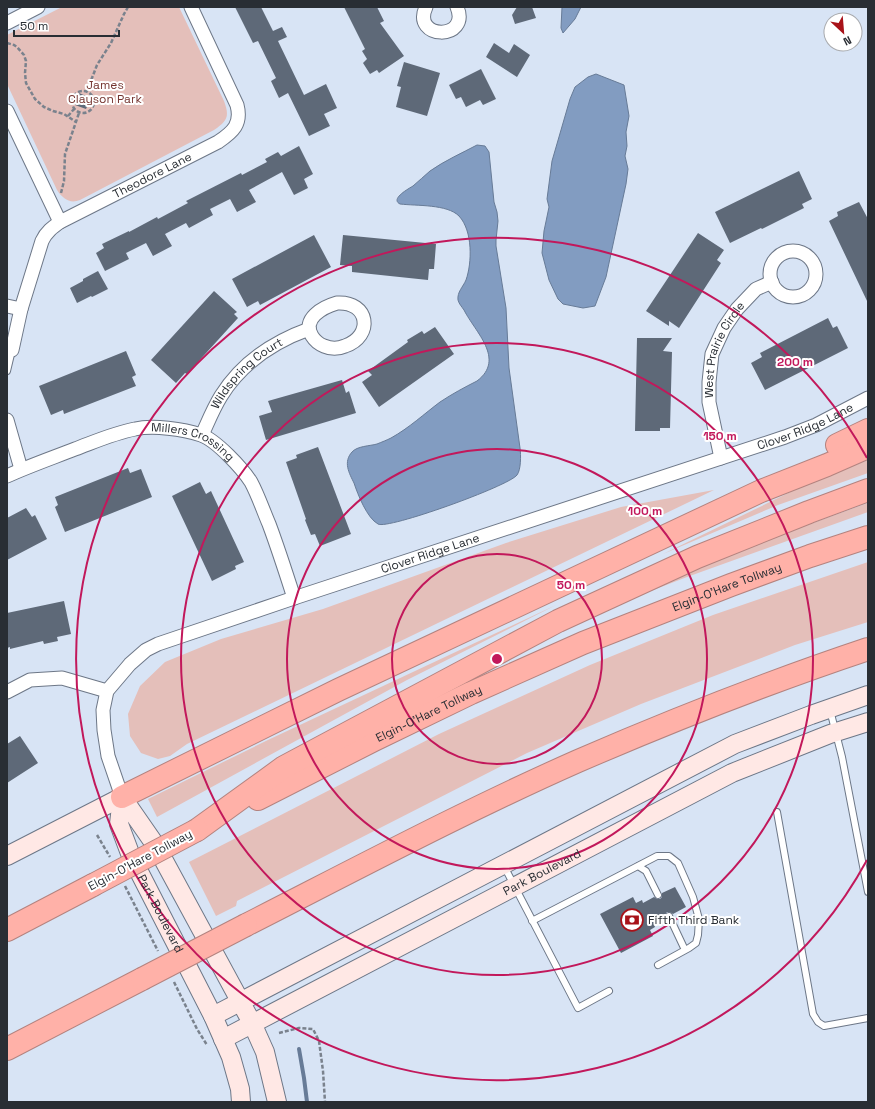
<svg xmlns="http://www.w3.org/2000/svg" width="875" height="1109" font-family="'Space Grotesk',sans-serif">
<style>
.green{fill:#e4bfba}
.water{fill:#829cc1;stroke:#677b97}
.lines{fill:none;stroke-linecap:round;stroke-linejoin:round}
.stream{stroke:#677b97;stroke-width:4}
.building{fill:#5e6978}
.lane-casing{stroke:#6d7787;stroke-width:8}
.street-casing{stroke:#6d7787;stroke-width:15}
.secondary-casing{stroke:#6d7787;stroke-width:20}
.highway-casing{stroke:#b4837f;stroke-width:24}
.path{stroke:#7a828d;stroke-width:2.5;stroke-dasharray:4 2;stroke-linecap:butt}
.lane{stroke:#fff;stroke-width:6}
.street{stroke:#fff;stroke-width:13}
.secondary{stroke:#ffe8e5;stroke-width:18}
.highway{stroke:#ffb1a8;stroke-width:22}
.highway-bridge-casing{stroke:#b4837f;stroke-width:24;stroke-linecap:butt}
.highway-bridge{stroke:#ffb1a8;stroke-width:22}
.ring{fill:none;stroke:#c2185b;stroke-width:2}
.labels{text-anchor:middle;stroke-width:4;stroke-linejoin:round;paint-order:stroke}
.park-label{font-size:12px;fill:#753530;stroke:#fff}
.street-label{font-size:12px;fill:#292e34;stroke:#fff}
.poi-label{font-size:12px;fill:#292e34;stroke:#fff;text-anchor:start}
.centre{fill:#c2185b;stroke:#fff;stroke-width:2}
.ring-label{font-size:12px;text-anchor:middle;font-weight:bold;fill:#c2185b;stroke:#fff;stroke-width:4;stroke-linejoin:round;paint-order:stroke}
</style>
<rect width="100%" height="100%" fill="#d8e4f5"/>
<path class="green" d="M62,7H179L224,101C230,117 227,121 214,130L80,200C70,204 63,199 57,190L7,84V35Z
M868,460V473L778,505L663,554L809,483Z
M714,490L187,744L170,756L158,759L141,753L130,736L128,714L140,686L165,662L221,639L323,609L506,543L621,507Z
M868,503V512L687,577L630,599L692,567Z
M868,562V622L795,645L641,704L527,753L237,901L236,906L216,916L189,862L439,734L590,665L713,615Z
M556,605L407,680L157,817L148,799L270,739Z"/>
<path class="water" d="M562,7H581L575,19L563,33L561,28Z
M596,74L624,85L629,116L626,132L627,146L625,156L628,169L626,184L606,277L595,306L583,308L563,304L558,299L549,280L542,253L544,231L549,207L547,199L552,161L570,99L575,87L588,77Z
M477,145L485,146L489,152L494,202L497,212L498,221L496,240V246L506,308L509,368L520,448C521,455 521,470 517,475C509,486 387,530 378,524C367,518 358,495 354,483C349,473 343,462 352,452C357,446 370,446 377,444C382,442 387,440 391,438C409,428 424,414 440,402C452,394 465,387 477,381C506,359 475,332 464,310C462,307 459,304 458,300C457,292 463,287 466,280C472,263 473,231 459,216C447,204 417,206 400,204C390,199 408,189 413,186C419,181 424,176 430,171C444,161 462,153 477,145Z"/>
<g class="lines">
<path class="stream" d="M299,1049L304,1078L307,1102"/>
</g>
<path class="building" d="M235,7H261L273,31L282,27L287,37L278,41L304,95L326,84L337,108L324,114L330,126L309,136L288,93L279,98L271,81L276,78L258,41L253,43Z
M344,7H377L384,21L380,23L404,56L379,73L377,70L370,74L363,63L367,59L362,51L365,49Z
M517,7H532L536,18L515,24L512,15Z
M494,43L509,53L514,44L530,55L517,77L486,57Z
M404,62L440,73L427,116L396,107L401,87L397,86Z
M481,69L496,99L483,105L480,100L466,107L461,97L456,99L449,85Z
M79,93L91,98L86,109L75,105Z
M299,146L313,174L304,179L308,188L294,195L282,172L249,190L256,202L237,212L230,199L210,209L213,215L189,228L186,223L165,234L172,246L153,256L146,243L126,253L129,259L105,271L96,253L104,248L102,244L129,231V232L157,217L158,219L188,203L186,201L241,173L242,175L267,162L265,159L278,152L281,156Z
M799,171L812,199L802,204L804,208L762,229L761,228L730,243L715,212Z
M859,202L868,219V303L829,221L838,216L837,212Z
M698,233L724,250L717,260L721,263L679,328L669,321V326L646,311Z
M314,235L331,267L260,305L258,301L247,307L232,279Z
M343,235L436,244L434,269H429L428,280L352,272V266L340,265Z
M98,271L108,289L92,297L91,296L77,303L70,288L83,281V279Z
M214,291L237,312L234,314L238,318L187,374L185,373L176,383L151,360Z
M828,318L833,328L837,326L848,348L765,390L751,363L762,357L760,353Z
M435,327L454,354L379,407L362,382L372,375L368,371L408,342L407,340L422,331L424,334Z
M637,338H672L663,351L672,352L670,428H660V431H635Z
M126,351L136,375L132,377L136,386L64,414L63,410L51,415L39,386Z
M342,380L346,393L349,391L356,413L266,440L259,416L272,412L268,401Z
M318,447L351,534L320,546L315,534L311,535L305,520L306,519L286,462L297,458L296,455Z
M128,468L130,473L141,469L152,497L65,532L55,507L58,505L55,497Z
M200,482L206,494L211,491L244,562L235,566L236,569L212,581L172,496Z
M26,508L32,517L35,515L47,539L7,560V518Z
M64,601L71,634L57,637L58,641L44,644L43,641L10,649V647L7,648V613Z
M20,736L38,763L7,783V744Z
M675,887L686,907L673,914L670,912H667L665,915V918L654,924L655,927L650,930L653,936L621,953L600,914L633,897L636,903L642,900L643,903L654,897L657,899H660L662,897V893Z"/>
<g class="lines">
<g class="lane-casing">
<path id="lane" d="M7,371L12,350
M830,710L842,757L868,892
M777,812L813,1014L818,1022L824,1026L868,1018
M504,866L578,1008L609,991
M638,866L646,871L658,895
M669,916L685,950
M532,921L657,856H669L678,863L693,897L699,919L698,935L696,943L689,948L658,965"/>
</g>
<g class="street-casing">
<g id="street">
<path d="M426,7C411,40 471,41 457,7"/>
<path d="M7,23L38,7"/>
<path d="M7,111L60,222"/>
<circle cx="793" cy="274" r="23"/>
<path d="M337,303C369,301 374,336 345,346C338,349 331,349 324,346C319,344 315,341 312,336C301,319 323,307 337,303Z"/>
<path d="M7,306L21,309"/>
<path id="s1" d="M12,350L21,309L42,241C46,232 53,227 60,222L218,142C233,132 242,124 237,105L191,7"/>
<path d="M7,420L21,469"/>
<path id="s2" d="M202,435C208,422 213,409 221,396C241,364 273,342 309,329"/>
<path id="s3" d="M721,458L709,402V382L712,354L724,328L737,309L756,289L772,282"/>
<path id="s4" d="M7,476C29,466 52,458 75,449C94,442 114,433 135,429C153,425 183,429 201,435C216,440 242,468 251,482C258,495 263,510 269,524C278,548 286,573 294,598"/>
<path d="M7,692L30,680L62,678L107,691"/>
<path id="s5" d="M122,797L108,756L104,730L103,710L107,691L130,664L146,650L158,644L294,598L785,437L816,425L868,398"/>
</g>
</g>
<g class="secondary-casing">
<g id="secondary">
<path d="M122,797L156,846L252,1023L265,1052L277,1102"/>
<path id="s6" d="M122,797L119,824L131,856L213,1016L231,1057L240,1089L241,1102"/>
<path d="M7,856L122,797"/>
<path d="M213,1016L735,744L811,715L868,695"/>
<path id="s7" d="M223,1039L732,773L830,734L868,722"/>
</g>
</g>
<g class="highway-casing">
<g id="highway">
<path d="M837,445L868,430"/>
<path d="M122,797L338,690L761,491L827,465L868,447"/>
<path id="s8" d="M258,799L374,740L471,693L583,643L731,585L810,556L868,537"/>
<path d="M197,830L284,767L558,621L697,557L809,512L868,490"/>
<path d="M246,925C356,869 465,811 578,761C673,720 769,682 868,649"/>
<path d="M7,930L93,885"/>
<path d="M7,1049L142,979"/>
</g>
</g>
<path class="path" d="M7,43L14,45L17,47L24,55L26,61L25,73L26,83L35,99L44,107L53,111L64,114L76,122
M72 102a11 11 0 1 1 22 0a11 11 0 1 1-22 0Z
M87,91L97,65L111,43L124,14L128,7
M68,116L74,109
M61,193L64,181L65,154L79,113
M97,835L110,857
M125,886L158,951
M174,982L197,1029L207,1045
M279,1033L299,1028L313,1029L319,1041L323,1071L325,1102"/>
<use href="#lane" class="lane"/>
<use href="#street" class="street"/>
<use href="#secondary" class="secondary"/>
<use href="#highway" class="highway"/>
<g class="highway-bridge-casing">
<path id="highway-bridge" d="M93,885L197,830
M142,979L246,925"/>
</g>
<use href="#highway-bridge" class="highway-bridge"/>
</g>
<g class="ring">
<circle cx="497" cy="659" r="105"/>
<circle cx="497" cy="659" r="210"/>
<circle cx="497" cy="659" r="316"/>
<path d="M867 860A421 421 0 1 1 867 458"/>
</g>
<defs>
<g id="bank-ring" transform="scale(1.15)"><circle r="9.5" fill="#fff" stroke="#a81219" stroke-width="1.5"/><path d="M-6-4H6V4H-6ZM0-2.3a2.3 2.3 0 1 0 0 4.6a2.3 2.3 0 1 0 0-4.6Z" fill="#a81219"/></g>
</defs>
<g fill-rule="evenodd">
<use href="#bank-ring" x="632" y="920"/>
</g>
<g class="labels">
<g class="park-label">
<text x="105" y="89">James<tspan x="105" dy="14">Clayson Park</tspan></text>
</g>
<g class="street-label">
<text dy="4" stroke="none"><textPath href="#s1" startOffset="243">Theodore Lane</textPath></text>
<text dy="4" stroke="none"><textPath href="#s3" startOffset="113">West Prairie Circle</textPath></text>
<text dy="4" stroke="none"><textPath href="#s2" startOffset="78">Wildspring Court</textPath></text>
<text dy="4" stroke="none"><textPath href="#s5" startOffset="862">Clover Ridge Lane</textPath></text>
<text dy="4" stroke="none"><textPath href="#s4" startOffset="198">Millers Crossing</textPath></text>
<text dy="4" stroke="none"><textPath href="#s5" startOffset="466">Clover Ridge Lane</textPath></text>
<text dy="4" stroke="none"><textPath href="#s8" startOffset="515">Elgin-O'Hare Tollway</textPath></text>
<text dy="4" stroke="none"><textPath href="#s8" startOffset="191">Elgin-O'Hare Tollway</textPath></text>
<text transform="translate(140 860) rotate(-28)" y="4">Elgin-O'Hare Tollway</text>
<text dy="4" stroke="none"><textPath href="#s7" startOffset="360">Park Boulevard</textPath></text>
<text dy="4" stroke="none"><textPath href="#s6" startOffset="126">Park Boulevard</textPath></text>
</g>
<g class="poi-label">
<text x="648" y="924">Fifth Third Bank</text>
</g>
</g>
<circle cx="497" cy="659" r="6" class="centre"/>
<g class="ring-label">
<text x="795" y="366">200 m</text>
<text x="720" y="440">150 m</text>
<text x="645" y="515">100 m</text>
<text x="571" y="589">50 m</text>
</g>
<rect width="875" height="1109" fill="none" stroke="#292e34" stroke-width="16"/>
<g transform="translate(843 32) rotate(154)"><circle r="19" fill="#ffffff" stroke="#a9abae"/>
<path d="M0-3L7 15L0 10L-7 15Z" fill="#a81219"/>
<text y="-6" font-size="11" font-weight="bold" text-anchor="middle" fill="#292e34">N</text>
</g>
<path d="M14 30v6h105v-6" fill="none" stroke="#292e34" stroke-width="2"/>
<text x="20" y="30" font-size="12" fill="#292e34" stroke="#ffffff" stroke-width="3" paint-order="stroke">50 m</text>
</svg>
